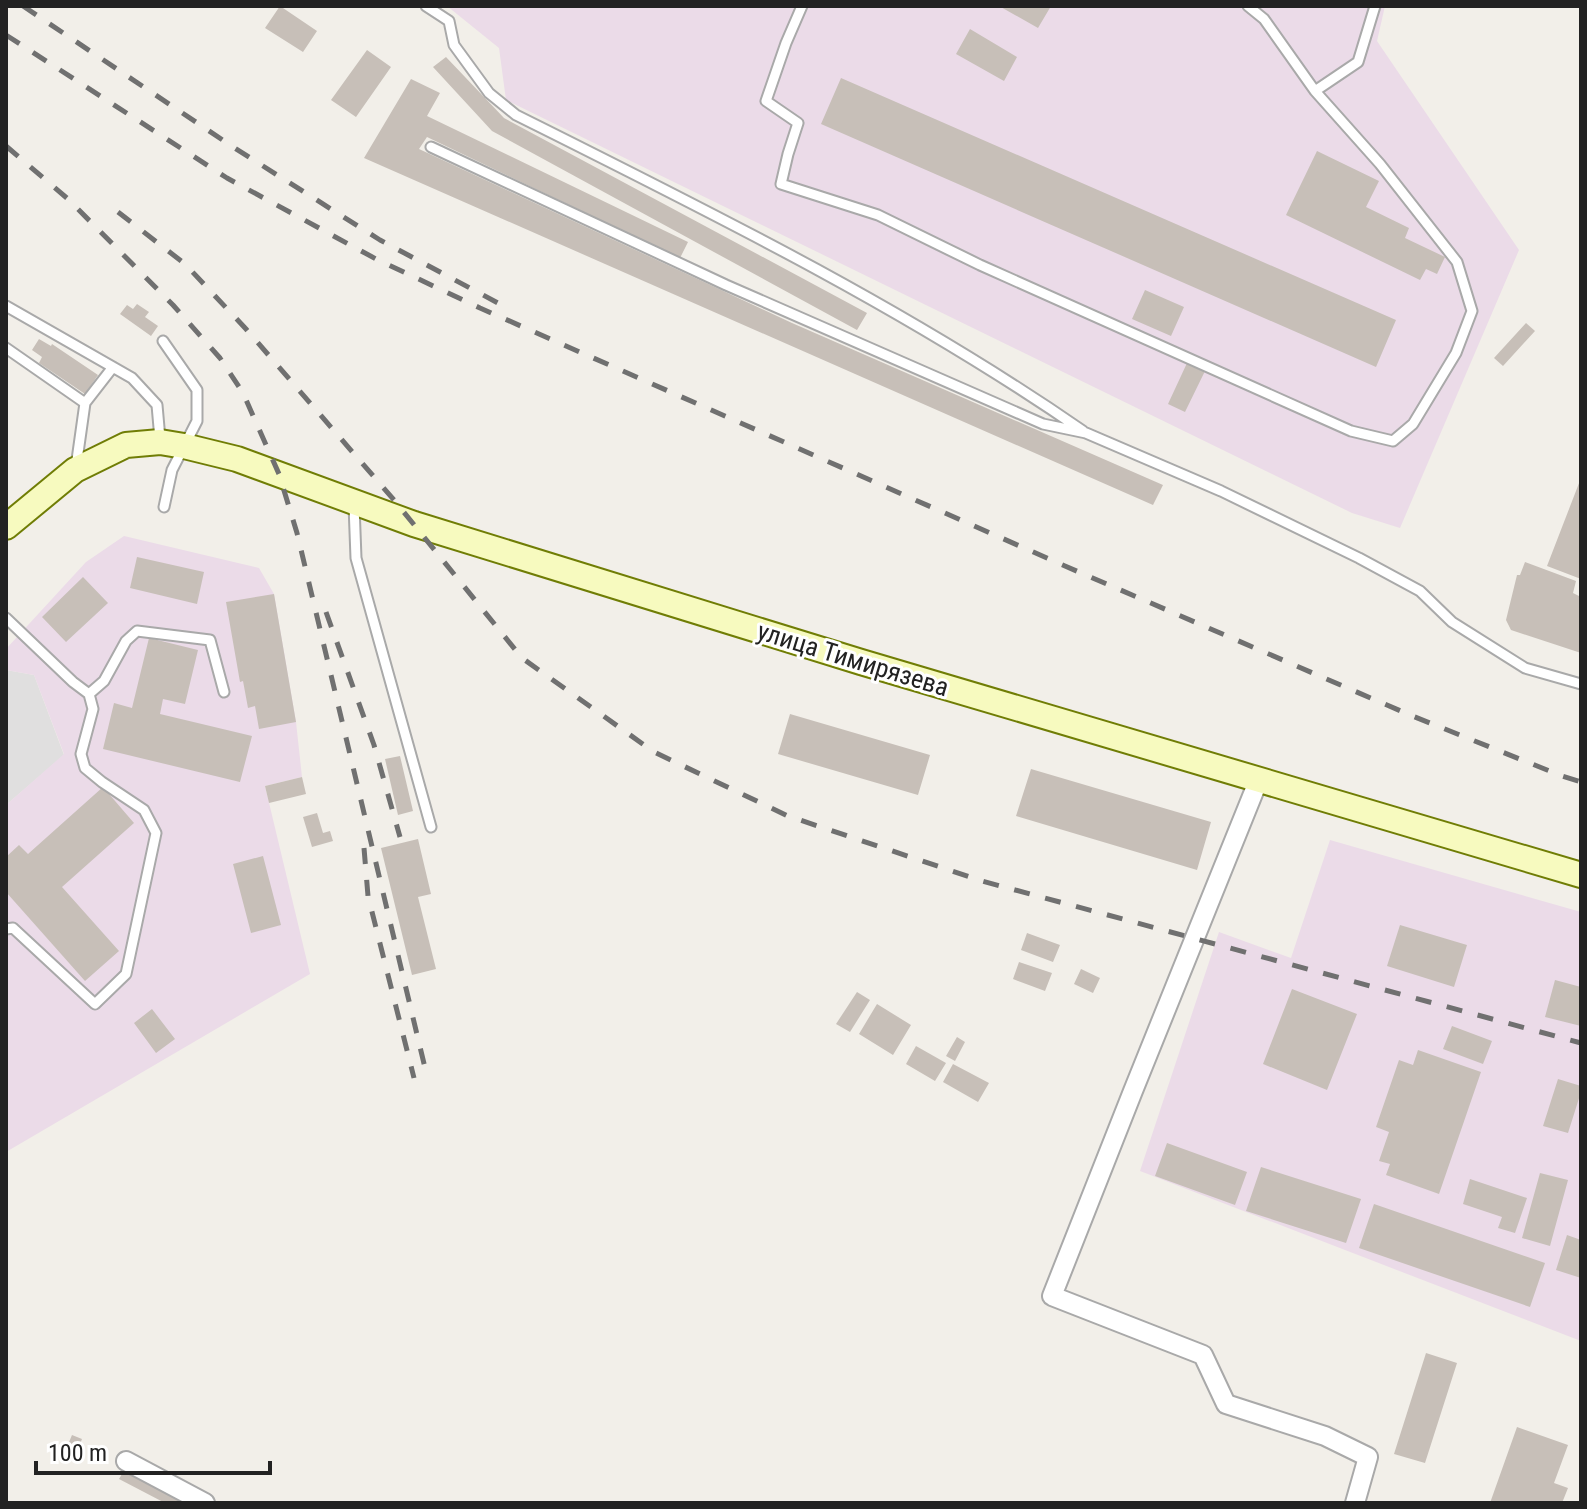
<svg xmlns="http://www.w3.org/2000/svg" width="1587" height="1509" font-family="'Roboto Condensed',sans-serif">
<style>
.residential{fill:#e0dfdf}
.industrial{fill:#ebdbe8}
.building{fill:#c7bfb8}
.lines{fill:none;stroke-linecap:round;stroke-linejoin:round}
.service-casing{stroke:#a9a9a9;stroke-width:13}
.minor-casing{stroke:#a9a9a9;stroke-width:22}
.secondary-casing{stroke:#707d05;stroke-width:28}
.service{stroke:#fff;stroke-width:9}
.minor{stroke:#fff;stroke-width:18}
.secondary{stroke:#f7fabf;stroke-width:24}
.rail{stroke:#707070;stroke-width:5;stroke-dasharray:16 16;stroke-linecap:butt}
.labels{text-anchor:middle;stroke-width:6;stroke-linejoin:round;paint-order:stroke}
.street-label{font-size:26px;fill:#222;stroke:#fff}
</style>
<rect width="100%" height="100%" fill="#f2efe9"/>
<path class="residential" d="M6,670L34,675L64,755L6,805Z"/>
<path class="industrial" d="M447,6H1385L1377,41L1519,250L1400,528L1352,513L506,100L499,48Z
M124,536L259,568L274,594L296,722L302,777L265,786L310,974L6,1152V805L64,754L34,675L6,670V649L86,562Z
M1330,840L1581,912V1341L1140,1171L1219,932L1291,958Z"/>
<path class="building" d="M280,6L317,31L303,52L265,28Z
M999,6H1051L1038,28Z
M970,29L1017,57L1004,81L956,54Z
M367,50L391,67L356,117L331,100Z
M446,57L504,118L867,313L857,330L492,131L433,67Z
M841,78L1396,320L1376,367L821,124Z
M411,79L440,93L427,116L688,242L680,258L427,137L419,149L792,323L1163,485L1153,505L364,158Z
M1317,151L1379,181L1366,207L1409,228L1405,238L1445,257L1437,274L1426,269L1420,280L1286,215Z
M1145,290L1184,307L1171,336L1132,319Z
M137,304L149,312L145,317L158,326L151,336L120,314L127,305L133,309Z
M1526,323L1535,331L1503,366L1494,358Z
M39,339L51,346L52,344L98,375L85,394L39,363L42,357L32,350Z
M1187,363L1205,371L1185,412L1168,404Z
M1581,478V579L1547,566Z
M137,557L204,572L197,604L130,588Z
M1525,562L1576,581L1573,593L1581,597V653L1511,630L1506,620L1517,575H1520Z
M83,577L108,603L66,642L42,617Z
M274,594L296,722L259,729L255,706L248,708L243,681L240,682L226,602Z
M149,638L198,650L185,704L163,699L160,714L252,736L240,782L103,749L114,703L132,708Z
M790,714L930,755L918,795L778,754Z
M400,756L413,811L398,815L385,759Z
M1031,769L1211,822L1197,870L1016,816Z
M302,777L306,794L269,803L265,786Z
M103,787L134,823L62,887L119,951L85,981L6,892V857L19,845L28,854Z
M317,813L323,833L330,831L333,841L312,847L303,817Z
M418,839L431,894L418,897L436,969L412,975L381,848Z
M263,856L281,925L251,933L233,864Z
M1400,925L1467,945L1454,987L1387,966Z
M1027,933L1060,945L1053,962L1021,950Z
M1019,962L1052,973L1045,991L1013,979Z
M1081,969L1100,978L1093,993L1074,984Z
M1555,980L1581,987V1026L1545,1017Z
M1292,989L1357,1014L1327,1090L1263,1064Z
M857,992L870,1000L850,1032L836,1024Z
M877,1004L911,1025L893,1055L859,1034Z
M152,1009L175,1039L156,1053L134,1023Z
M1452,1026L1492,1041L1483,1064L1443,1049Z
M957,1037L965,1042L955,1061L946,1056Z
M916,1046L946,1063L935,1081L906,1064Z
M1418,1050L1481,1072L1439,1194L1386,1175L1390,1164L1379,1161L1389,1132L1376,1127L1399,1060L1413,1065Z
M953,1064L989,1083L978,1102L943,1082Z
M1558,1079L1581,1086V1092L1568,1133L1543,1126Z
M1167,1143L1247,1172L1235,1205L1155,1176Z
M1261,1167L1361,1199L1346,1243L1246,1211Z
M1540,1173L1568,1180L1550,1246L1522,1238Z
M1470,1179L1527,1198L1515,1233L1498,1228L1502,1217L1463,1204Z
M1374,1204L1545,1263L1530,1307L1359,1248Z
M1567,1235L1581,1240V1278L1556,1270Z
M1426,1353L1457,1363L1425,1463L1394,1454Z
M1517,1427L1568,1445L1554,1483L1568,1488L1562,1503L1548,1501L1547,1503H1490Z
M72,1435L82,1439L74,1459L64,1454Z
M125,1469L189,1503H165L119,1479Z"/>
<g class="lines">
<g class="service-casing">
<path id="service" d="M426,6L449,21L454,45L489,93L516,115C710,212 905,308 1083,431
M802,6L786,43L766,101L798,123L788,154L781,184L878,215L980,265L1351,431L1393,441L1413,424L1456,353L1472,311L1457,262L1380,164L1315,91L1264,19L1248,6
M1315,91L1358,62L1375,6
M431,147L726,285L1043,424L1086,433L1221,491L1359,558L1420,591L1452,622L1525,668L1581,684
M6,306L132,378L157,405L160,439
M163,341L197,390V421L172,470L164,507
M6,348L85,403L76,467
M85,403L113,367
M354,505L356,558L431,827
M6,618L73,682L89,694L93,709L81,754L85,768L102,782L144,810L156,833L126,974L95,1004L13,928L6,929
M89,694L104,681L126,641L137,631L210,640L224,692"/>
</g>
<g class="minor-casing">
<path id="minor" d="M1259,779L1133,1091L1052,1296L1203,1355L1226,1404L1325,1436L1368,1457L1355,1503
M126,1461L205,1503"/>
</g>
<g class="secondary-casing">
<path id="secondary" d="M6,527L75,470L126,445L160,442L184,446L237,459L414,524L861,662L1581,875"/>
</g>
<use href="#service" class="service"/>
<use href="#minor" class="minor"/>
<use href="#secondary" class="secondary"/>
<path class="rail" d="M23,6L233,147L380,240L498,303
M6,35L227,178L376,259L480,308L1065,566L1410,715L1562,776L1581,782
M6,146L68,199L173,305L220,358L243,393L279,474L297,533L426,1072
M118,212L185,264L246,329L394,500L522,658L654,752L788,816L982,881L1581,1043
M326,612L374,745L400,837
M364,848L368,896L414,1078"/>
</g>
<g class="labels">
<g class="street-label">
<text transform="translate(853 659) rotate(17)" y="9">улица Тимирязева</text>
</g>
</g>
<rect width="1587" height="1509" fill="none" stroke="#222222" stroke-width="16"/>
<path d="M36 1461v12h234v-12" fill="none" stroke="#222222" stroke-width="4"/>
<text x="48" y="1461" font-size="24" fill="#222222" stroke="#ffffff" stroke-width="6" paint-order="stroke">100 m</text>
</svg>
